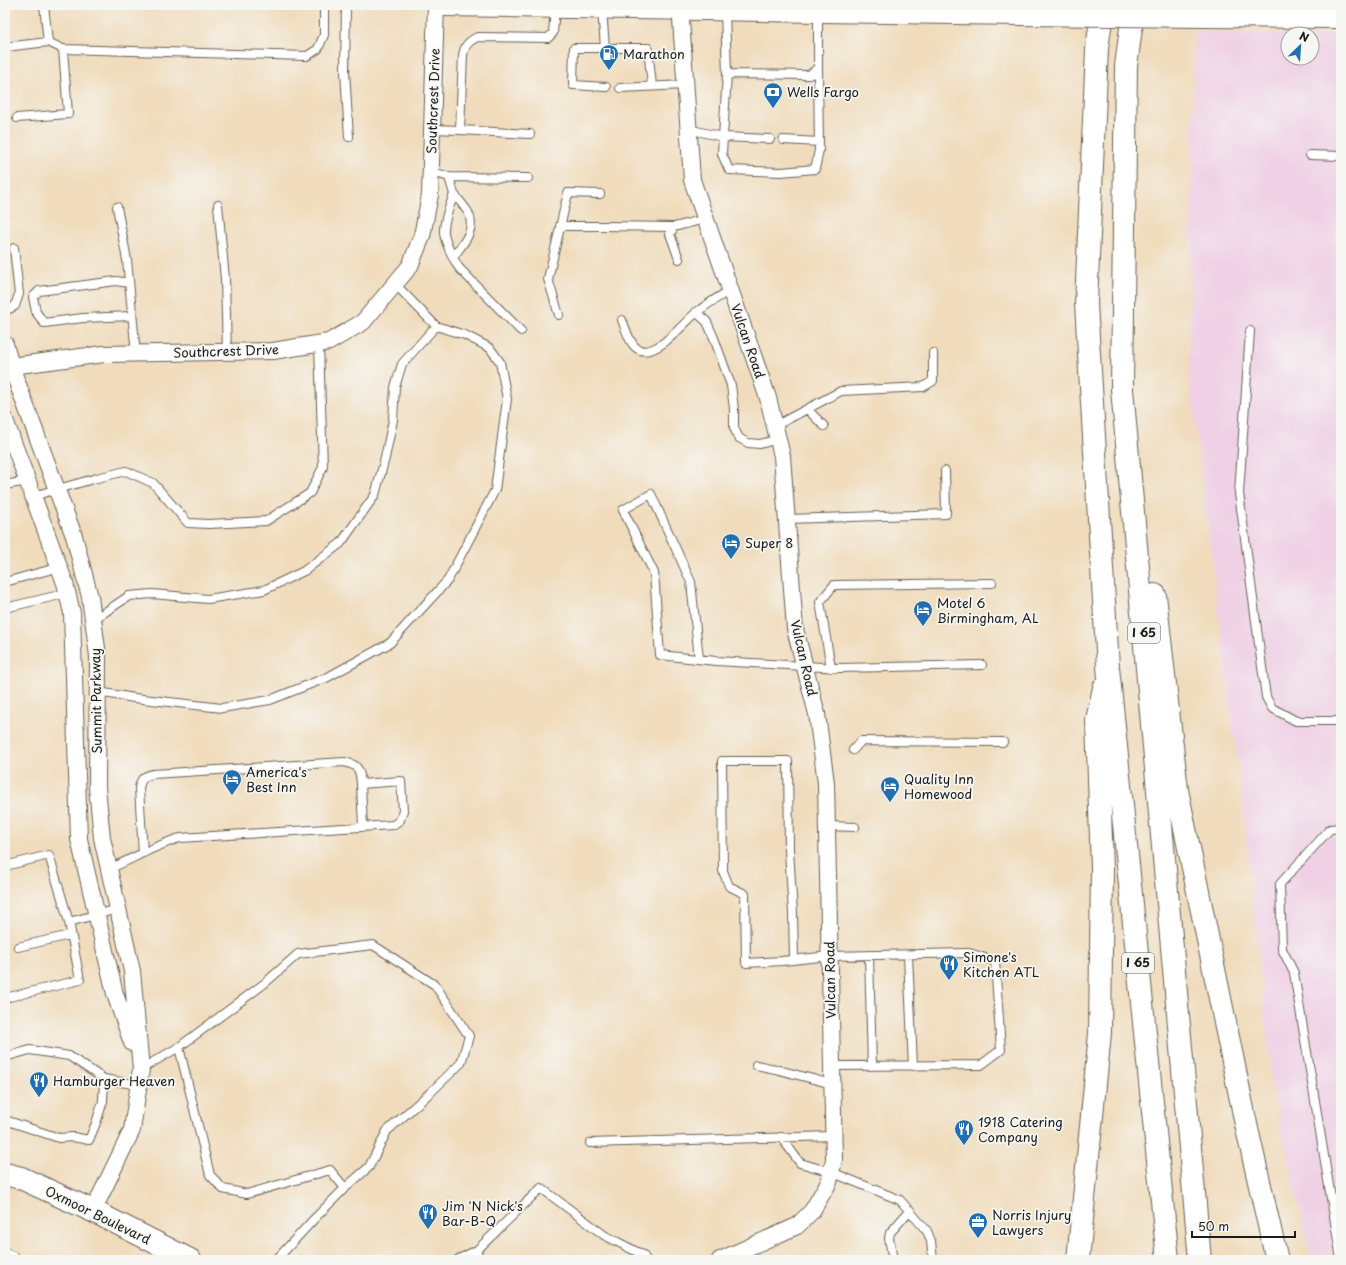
<svg xmlns="http://www.w3.org/2000/svg" width="1346" height="1265" font-family="'Playpen Sans',sans-serif">
<style>
.built{fill:#efd0e5;fill-rule:evenodd}
.lines{fill:none;stroke-linecap:round;stroke-linejoin:round}
.lane-casing{stroke:#665f54;stroke-width:10}
.street-casing{stroke:#665f54;stroke-width:18}
.secondary-casing{stroke:#665f54;stroke-width:24}
.highway-casing{stroke:#665f54;stroke-width:24}
.lane{stroke:#fff;stroke-width:8}
.street{stroke:#fff;stroke-width:16}
.secondary{stroke:#fff;stroke-width:22}
.highway{stroke:#fff;stroke-width:22}
.secondary-bridge-casing{stroke:#665f54;stroke-width:24;stroke-linecap:butt}
.secondary-bridge{stroke:#fff;stroke-width:22}
.labels{text-anchor:middle;stroke-width:3.5;stroke-linejoin:round;paint-order:stroke}
.shield{fill:#f6f6f2;stroke:#5d5d5c;stroke-width:1}
.shield-label{font-size:12px;font-weight:bold;fill:#1c1c1c}
.poi-label{font-size:13px;fill:#1c1c1c;stroke:#f6f6f2;text-anchor:start}
.street-label{font-size:13px;fill:#1c1c1c;stroke:#f6f6f2}
</style>
<rect width="100%" height="100%" fill="#f6f6f2"/>
<filter id="ink" filterUnits="userSpaceOnUse"><feTurbulence type="fractalNoise" baseFrequency=".025" numOctaves="2"/><feDisplacementMap in="SourceGraphic" scale="8" xChannelSelector="R" yChannelSelector="G"/><feConvolveMatrix kernelMatrix="1 2 1 2 8 2 1 2 1" color-interpolation-filters="sRGB"/></filter>
<filter id="wash" filterUnits="userSpaceOnUse"><feTurbulence type="fractalNoise" baseFrequency=".012" numOctaves="4" result="noise"/><feDisplacementMap in="SourceGraphic" scale="16" xChannelSelector="R" yChannelSelector="G"/><feGaussianBlur stdDeviation="0.9" result="paint"/><feColorMatrix in="noise" values="0 0 0 0 0 0 0 0 0 0 0 0 0 0 0 0 0 1.4 0 .05"/><feComposite in="paint" operator="in"/></filter>
<g filter="url(#wash)">
<rect width="100%" height="100%" fill="#f0dcbc"/>
<path class="built" d="M1194,32L1341,34V1260H1311L1273,1094L1242,799L1189,376ZM1288,34H1312V58H1288Z"/>
</g>
<g filter="url(#ink)">
<g class="lines">
<g class="lane-casing">
<path id="lane" d="M44,5L48,42L63,49L307,56L318,49L324,35V5
M346,5L345,71L349,137
M602,9L605,48
M725,11L727,74L809,75L818,68V11
M5,47L48,42
M727,74L723,137L770,139
M606,87L573,85L574,48H648L652,86
M620,88L685,85
M17,118L68,114L63,49
M432,129L460,130L463,55C465,45 468,42 477,37L548,38L553,33L555,8
M688,129L723,137L722,154L729,170L781,172L815,169L819,150L818,68
M460,130L530,134
M783,140L819,142
M1310,155L1341,156
M430,171L449,177L454,194C450,205 443,222 444,233C445,243 454,260 459,268L521,331
M449,177L528,178
M218,205L225,279L227,352
M117,207L127,260L136,354
M560,226H603L674,227
M453,257C463,244 477,229 468,212C464,206 459,200 454,194
M679,259L670,234L674,227L705,219
M129,283L116,281L39,291L33,297L36,312L44,323L83,318L132,316
M5,311L15,306L19,294L14,248
M696,312L707,322L714,338L731,385L734,409V428L739,438L748,443L760,444L778,439
M559,315L548,279L568,193L600,194
M622,320C626,329 630,347 640,350C659,356 684,322 697,312C707,304 719,297 730,290
M1250,331L1239,493L1266,697L1272,708L1296,721H1341
M807,409L824,426
M775,426L841,391L923,387L933,381V353
M5,485L28,481
M33,496L97,478L126,471L153,483L188,523L209,524L266,521L310,493L323,467L319,344
M787,519L946,514L945,471
M5,582L60,567
M5,608L68,593
M93,620L129,596L152,594L208,599L264,590L304,571L341,543L375,495L385,458L393,420L395,387L402,364L436,326
M699,659L691,582L651,494L623,510L654,573L660,655L716,661L840,668L982,665
M831,668L820,602L834,585L992,583
M98,692L134,698L222,708L270,700L328,677L390,643L448,580L495,490L507,399L500,362L490,348L465,335L436,326L395,284
M853,750L861,741L1003,742
M361,784L363,827
M827,826L855,827
M1341,828L1330,829L1280,884L1282,949L1294,973L1341,1259
M5,866L49,855L69,922L80,980L5,998
M109,869C132,859 156,845 180,838L393,825L400,820L403,811L401,781L361,784C360,770 359,765 344,762L153,774C144,776 141,778 139,788L143,853
M69,922L118,909
M18,947L70,935
M869,955L872,1066
M908,955L913,1066
M794,960L793,913L789,850L788,761H722L723,871L729,886L745,894L746,963L782,961L830,956L969,953L995,961L1001,1050L981,1065L832,1066
M179,1047L265,983L298,954L373,945L435,985L469,1036L461,1063L432,1091L387,1131L369,1167L345,1188
M5,1057L30,1050L69,1056L104,1079
M756,1065L775,1069L832,1084
M141,1069L179,1047L210,1175L223,1189L247,1194L330,1170L345,1188L314,1219L276,1260
M5,1120L59,1138L73,1137L89,1140L96,1123L103,1101L104,1079L138,1085
M781,1137L800,1163L831,1172L900,1200L927,1231L931,1241L933,1260
M590,1143L833,1136
M457,1260L477,1250
M478,1260L477,1250L541,1188L604,1235L643,1255L646,1260
M893,1260L889,1238L890,1233L910,1210"/>
</g>
<g class="street-casing">
<path id="street" d="M680,5L692,180L768,398L782,456L795,629L817,714L826,783L834,1160L829,1182L812,1211L797,1226L720,1260
M5,344L11,366L74,536L90,597L98,656L97,787L102,838L132,971L141,1069L132,1130L93,1211
M5,370L11,366L104,354L273,351L329,342L363,322L410,266L422,236L430,195L436,5
M5,420L65,583L72,613L79,839L115,994L132,1043
M5,1257L12,1260"/>
</g>
<g class="secondary-casing">
<path id="secondary" d="M444,5L1020,14
M1203,16L1341,17
M5,1174L21,1178L93,1211L190,1260"/>
</g>
<g class="highway-casing">
<path id="highway" d="M1103,5L1097,49L1086,304L1108,667L1168,1260
M1134,5L1126,66L1122,389L1200,1260
M1155,595L1177,790L1247,1129L1277,1260
M1078,1260L1100,1033L1102,869L1097,720L1104,688"/>
</g>
<use href="#lane" class="lane"/>
<use href="#street" class="street"/>
<use href="#secondary" class="secondary"/>
<use href="#highway" class="highway"/>
<g class="secondary-bridge-casing">
<path id="secondary-bridge" d="M1020,14L1203,16"/>
</g>
<use href="#secondary-bridge" class="secondary-bridge"/>
</g>
</g>
<defs>
<g id="fuel-pin" transform="scale(1)"><path d="M0 17L-7.5 6A9.5 9.5 0 1 1 7.5 6Z" fill="#1f6fb2" stroke="#f6f6f2"/><path d="M-5.5-6h7V0h2V4h1.3V-2.5L3-4.5l.8-.8L6-3V5H2.5V1h-1V6h-7ZM-4.2-4.7v3.2H.2V-4.7Z" fill="#fff"/></g>
<g id="bank-pin" transform="scale(1)"><path d="M0 17L-7.5 6A9.5 9.5 0 1 1 7.5 6Z" fill="#1f6fb2" stroke="#f6f6f2"/><path d="M-6-4H6V4H-6ZM0-2.3a2.3 2.3 0 1 0 0 4.6a2.3 2.3 0 1 0 0-4.6Z" fill="#fff"/></g>
<g id="hotel-pin" transform="scale(1)"><path d="M0 17L-7.5 6A9.5 9.5 0 1 1 7.5 6Z" fill="#1f6fb2" stroke="#f6f6f2"/><path d="M-6-4.5h1.5V1H6V5H4.5V3h-9V5H-6ZM-4 0a1.8 1.8 0 1 1 3.6 0ZM.5 0V-2.5h3Q6-2.5 6 0Z" fill="#fff"/></g>
<g id="restaurant-pin" transform="scale(1)"><path d="M0 17L-7.5 6A9.5 9.5 0 1 1 7.5 6Z" fill="#1f6fb2" stroke="#f6f6f2"/><path d="M-5-6h1v4h1v-4h1v4h1v-4h1v5L-1.5 .5V6h-2V.5L-5-1ZM5-6V6H3V1.5H1.5Q1.5-4 5-6Z" fill="#fff"/></g>
<g id="office-pin" transform="scale(1)"><path d="M0 17L-7.5 6A9.5 9.5 0 1 1 7.5 6Z" fill="#1f6fb2" stroke="#f6f6f2"/><path d="M-6-3h4V-5.5h4V-3h4V5H-6ZM-1-4.5V-3h2v-1.5ZM-6 0V1H6V0Z" fill="#fff"/></g>
</defs>
<g fill-rule="evenodd">
<use href="#fuel-pin" x="609" y="54"/>
<use href="#bank-pin" x="773" y="92"/>
<use href="#hotel-pin" x="731" y="543"/>
<use href="#hotel-pin" x="923" y="610"/>
<use href="#hotel-pin" x="232" y="779"/>
<use href="#hotel-pin" x="890" y="786"/>
<use href="#restaurant-pin" x="949" y="964"/>
<use href="#restaurant-pin" x="39" y="1081"/>
<use href="#restaurant-pin" x="964" y="1129"/>
<use href="#restaurant-pin" x="428" y="1213"/>
<use href="#office-pin" x="978" y="1222"/>
</g>
<g class="labels">
<g class="shield">
<rect x="1128" y="623" width="32" height="20" rx="3"/>
<rect x="1122" y="953" width="32" height="20" rx="3"/>
</g>
<g class="shield-label">
<text x="1144" y="637">I 65</text>
<text x="1138" y="967">I 65</text>
</g>
<g class="poi-label">
<text x="623" y="59">Marathon</text>
<text x="787" y="97">Wells Fargo</text>
<text x="745" y="548">Super 8</text>
<text x="937" y="608">Motel 6<tspan x="937" dy="15">Birmingham, AL</tspan></text>
<text x="246" y="777">America's<tspan x="246" dy="15">Best Inn</tspan></text>
<text x="904" y="784">Quality Inn<tspan x="904" dy="15">Homewood</tspan></text>
<text x="963" y="962">Simone's<tspan x="963" dy="15">Kitchen ATL</tspan></text>
<text x="53" y="1086">Hamburger Heaven</text>
<text x="978" y="1127">1918 Catering<tspan x="978" dy="15">Company</tspan></text>
<text x="442" y="1211">Jim 'N Nick's<tspan x="442" dy="15">Bar-B-Q</tspan></text>
<text x="992" y="1220">Norris Injury<tspan x="992" dy="15">Lawyers</tspan></text>
</g>
<g class="street-label">
<text transform="translate(433 101) rotate(-88)" y="5">Southcrest Drive</text>
<text transform="translate(748 341) rotate(71)" y="5">Vulcan Road</text>
<text transform="translate(226 351) rotate(-2)" y="5">Southcrest Drive</text>
<text transform="translate(804 658) rotate(77)" y="5">Vulcan Road</text>
<text transform="translate(96 701) rotate(-91)" y="5">Summit Parkway</text>
<text transform="translate(830 980) rotate(-91)" y="5">Vulcan Road</text>
<text transform="translate(98 1215) rotate(26)" y="5">Oxmoor Boulevard</text>
</g>
</g>
<rect width="1346" height="1265" fill="none" stroke="#f6f6f2" stroke-width="20"/>
<g transform="translate(1300 46) rotate(25)"><circle r="19" fill="#f6f6f2" stroke="#9f9f9c"/>
<path d="M0-3L7 15L0 10L-7 15Z" fill="#1f6fb2"/>
<text y="-6" font-size="11" font-weight="bold" text-anchor="middle" fill="#1c1c1c">N</text>
</g>
<path d="M1192 1231v6h103v-6" fill="none" stroke="#1c1c1c" stroke-width="2"/>
<text x="1198" y="1231" font-size="12" fill="#1c1c1c" stroke="#f6f6f2" stroke-width="3" paint-order="stroke">50 m</text>
</svg>
